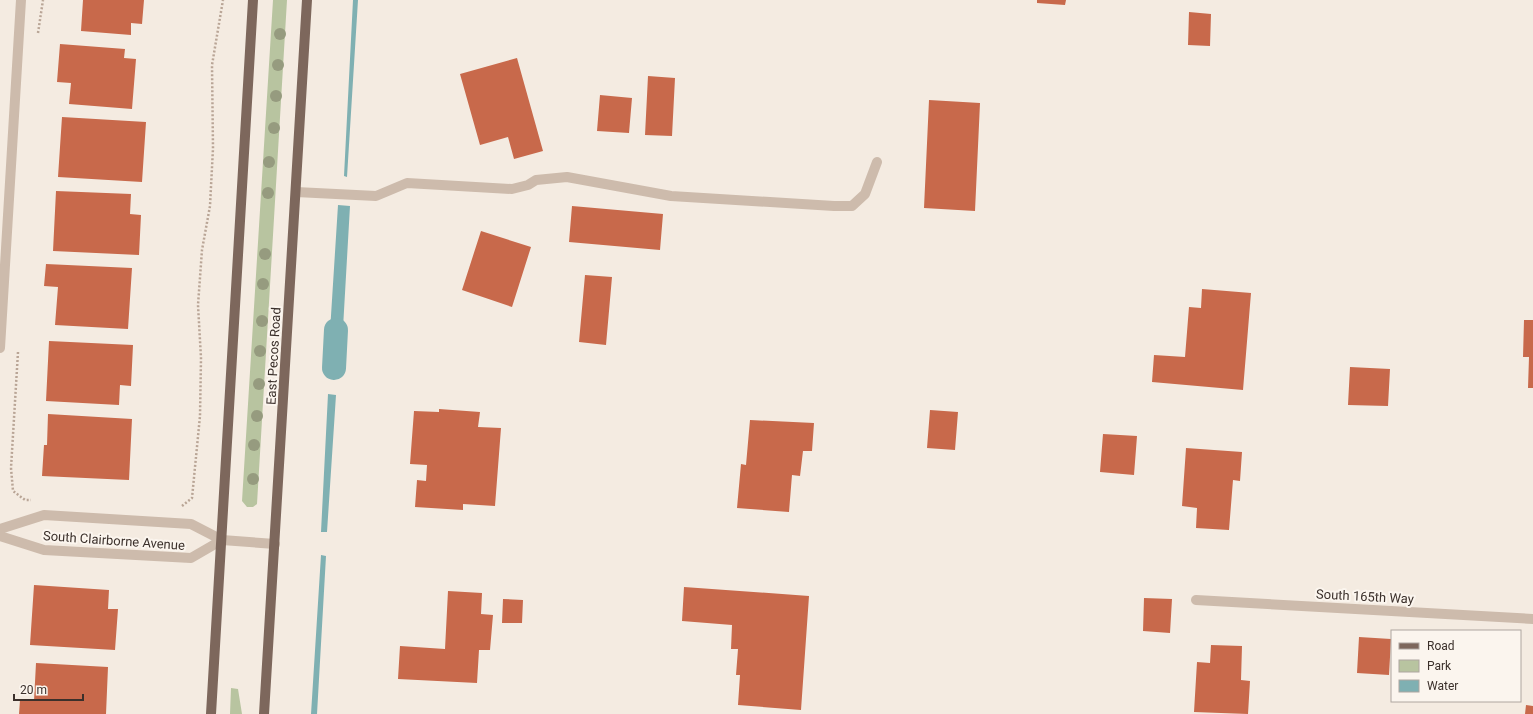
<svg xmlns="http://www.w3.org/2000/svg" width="1533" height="714" font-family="Roboto,sans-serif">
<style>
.green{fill:#b8c4a0}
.water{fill:#7fb0b2}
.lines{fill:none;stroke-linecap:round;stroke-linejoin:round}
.canal{stroke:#7fb0b2;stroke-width:24}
.building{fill:#c8694b}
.path{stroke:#b9a596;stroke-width:2.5;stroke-dasharray:2 2;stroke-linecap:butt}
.minor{stroke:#cdbbac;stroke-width:10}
.major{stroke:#7d675c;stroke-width:10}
.tree{fill:#969b7f}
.labels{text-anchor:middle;stroke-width:4;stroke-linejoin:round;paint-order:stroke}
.street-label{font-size:13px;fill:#3b302b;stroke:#fbf5ee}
</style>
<rect width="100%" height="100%" fill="#f4ebe1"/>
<path class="green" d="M273,0H287L257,504L253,507H247L242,501Z
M231,688L238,689L242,714H230Z"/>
<path class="water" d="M353,0H358L347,177L344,176Z
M338,205L350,206L341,363H328Z
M328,394L336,395L327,532H321Z
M321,555L326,556L317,714H311Z"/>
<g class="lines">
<path class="canal" d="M334,368L336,330"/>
</g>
<path class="building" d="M83,0H144L142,24L131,23V35L81,31Z
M1037,0H1066L1065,5L1037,3Z
M1189,12L1211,14L1210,46L1188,45Z
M60,44L125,49L124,58L136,59L132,109L69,104L71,83L57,82Z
M517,58L543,151L514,159L508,137L480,145L460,74Z
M648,76L675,78L672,136L645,135Z
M600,95L632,98L629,133L597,131Z
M929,100L980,103L975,211L924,208Z
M62,117L146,122L142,182L58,177Z
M56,191L131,194L130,214L141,215L139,255L53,251Z
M572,206L663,214L660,250L569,242Z
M481,231L531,247L512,307L462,290Z
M46,264L132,268L128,329L55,325L58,287L44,286Z
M585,275L612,277L606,345L579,342Z
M1202,289L1251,293L1243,390L1152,382L1154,355L1185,357L1189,307L1201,308Z
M1524,320H1533V388H1528L1529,357H1523Z
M49,341L133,345L131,386L120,385L119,405L46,401Z
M1350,367L1390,369L1388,406L1348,405Z
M439,409L480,412L478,427L501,428L495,506L463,504V510L415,507L417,480L426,481L427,465L410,464L414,411L439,412Z
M930,410L958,412L955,450L927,448Z
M48,414L132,419L129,480L42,476L44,445H47Z
M750,420L814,423L812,451H803L800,476L792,475L789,512L737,508L741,464L746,465Z
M1103,434L1137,436L1134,475L1100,472Z
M1186,448L1242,452L1240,481L1233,480L1229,530L1196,528L1197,508L1182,506Z
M34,585L109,590L108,609H118L115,650L30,645Z
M684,587L809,596L801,710L738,705L740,675H736L738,649H731L732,625L682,621Z
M448,591L482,593L481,614L493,615L490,650H479L477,683L398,679L400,646L445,649Z
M1144,598L1172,599L1170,633L1143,631Z
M503,599L523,600L522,623H502Z
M1359,637L1391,639L1389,675L1357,673Z
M1211,645L1242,646L1241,680L1250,681L1248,714L1194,712L1197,662L1210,663Z
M36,663L108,667L106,714H19L20,700L34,701Z
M1526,705L1533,706V714H1525Z"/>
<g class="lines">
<path class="path" d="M38,33L43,0
M18,352L11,468L13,491L25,500H31
M182,506L192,498L200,416L201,358L198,305L202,250L210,206L213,148L212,65L223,0"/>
<path class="minor" d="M296,192L376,196L407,183L512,189L528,185L536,180L567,177L671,196L834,206H852L865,194L877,162
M0,348L21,0
M0,529L44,515L191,524L222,540L275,544
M0,536L44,550L191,558L222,540
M1196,600L1533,619"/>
<path class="major" d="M211,714L253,0
M264,714L307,0"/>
</g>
<g class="tree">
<circle cx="280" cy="34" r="6"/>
<circle cx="278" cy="65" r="6"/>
<circle cx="276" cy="96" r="6"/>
<circle cx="274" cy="128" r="6"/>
<circle cx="269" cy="162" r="6"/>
<circle cx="268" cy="193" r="6"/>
<circle cx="265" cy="254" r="6"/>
<circle cx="263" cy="284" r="6"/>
<circle cx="262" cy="321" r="6"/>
<circle cx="260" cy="351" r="6"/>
<circle cx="259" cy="384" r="6"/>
<circle cx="257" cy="416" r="6"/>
<circle cx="254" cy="445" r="6"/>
<circle cx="253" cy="479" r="6"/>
</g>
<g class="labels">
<g class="street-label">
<text transform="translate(273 356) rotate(-87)" y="5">East Pecos Road</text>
<text transform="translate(114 540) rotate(4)" y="5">South Clairborne Avenue</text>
<text transform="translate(1365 596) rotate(3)" y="5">South 165th Way</text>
</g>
</g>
<rect x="1391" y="630" width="130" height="72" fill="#fbf5ee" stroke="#aea6a0"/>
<rect x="1399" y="643" width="20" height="6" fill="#7d675c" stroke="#aea6a0"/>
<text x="1427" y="650" font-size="12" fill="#3b302b">Road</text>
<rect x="1399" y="660" width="20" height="12" fill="#b8c4a0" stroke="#aea6a0"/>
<text x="1427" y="670" font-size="12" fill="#3b302b">Park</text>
<rect x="1399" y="680" width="20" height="12" fill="#7fb0b2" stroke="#aea6a0"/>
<text x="1427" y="690" font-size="12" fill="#3b302b">Water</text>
<path d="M14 694v6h69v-6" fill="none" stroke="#3b302b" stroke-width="2"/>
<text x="20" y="694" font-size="12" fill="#3b302b" stroke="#fbf5ee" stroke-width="3" paint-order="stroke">20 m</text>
</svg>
